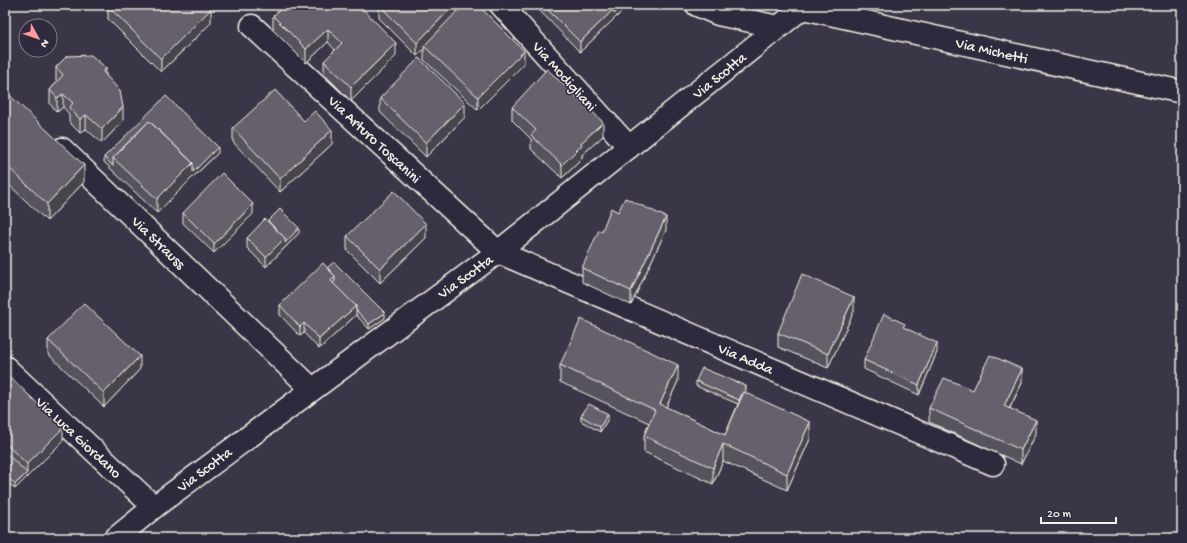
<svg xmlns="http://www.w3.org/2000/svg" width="1187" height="543" font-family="'Gochi Hand',sans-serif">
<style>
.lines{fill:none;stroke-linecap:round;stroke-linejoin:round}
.minor-casing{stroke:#f4f1e8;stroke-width:25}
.tertiary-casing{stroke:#f4f1e8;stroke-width:25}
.minor{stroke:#2f2a3d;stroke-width:22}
.tertiary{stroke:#2f2a3d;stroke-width:22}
.wall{fill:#57535d;stroke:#f4f1e8}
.shaded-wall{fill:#47444c;stroke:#f4f1e8}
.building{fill:#65616c;stroke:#f4f1e8}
.labels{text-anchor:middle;stroke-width:3;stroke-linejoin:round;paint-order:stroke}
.street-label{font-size:15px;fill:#f4f1e8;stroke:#2f2a3d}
</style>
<rect width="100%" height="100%" fill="#3b3647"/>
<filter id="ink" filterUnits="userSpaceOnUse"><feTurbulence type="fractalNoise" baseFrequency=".025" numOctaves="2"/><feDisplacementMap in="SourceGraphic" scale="8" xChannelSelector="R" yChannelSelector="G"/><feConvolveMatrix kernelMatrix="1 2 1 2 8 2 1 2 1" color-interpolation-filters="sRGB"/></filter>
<g filter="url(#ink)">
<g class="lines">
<g class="minor-casing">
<path id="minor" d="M501,5L629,147
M697,5L718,14L778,27
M803,8L1182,92
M252,26L498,252L993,464
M62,149L312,389
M5,367L154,507"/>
</g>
<g class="tertiary-casing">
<path id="tertiary" d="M116,538L154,507L498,252L806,5"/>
</g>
<use href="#minor" class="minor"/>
<use href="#tertiary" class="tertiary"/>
</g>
<path class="wall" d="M285,5L396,56L351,101L324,74V61L335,50L328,42L306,63L273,30V16Z
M379,5H457V11L524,64L478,110L424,60V49L417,56L379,18Z
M539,5H629L614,19L580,52L539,10Z
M108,6L211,23L161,72L108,19Z
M56,67L106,75L123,121L102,143L86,129L80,133L69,122V114L63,107L57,112L50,104V90L57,82L56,81Z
M5,91L84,182L47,221L5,181Z
M380,98L465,117L426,157L380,112Z
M512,107L603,136L582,155V159L562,178L531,149V139L512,120Z
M304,121L332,144L280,192L233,142V128Z
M218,153L193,177L157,213L113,171L104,162V157Z
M618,212L666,230L631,305L582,282V268L602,231Z
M183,213L253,214L214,253L183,223Z
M268,221L299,233L266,267L247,248V238Z
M347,236L426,238L380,283L347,250Z
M327,268L385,318L369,329L356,315L319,349L304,333L300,336L280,315V305Z
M854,311L828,368L778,347V333Z
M905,328L937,352L919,395L864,369V360Z
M48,340L140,369L104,407L48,354Z
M560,365L678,381L666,407L725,435L738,404L696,386V381L746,392L745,393L810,439L787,490L723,461L713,484L644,452V436L649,423L560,382Z
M5,372L63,441L15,489L5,480Z
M1022,383L1010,408L1036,434L1021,464L929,422V408L973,390Z
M581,416L608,419L600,432L581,421Z"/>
<path class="shaded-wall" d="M454,5H457V16L424,46V49L417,56V43Z
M624,5H629L614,19L580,52V42L614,9Z
M211,9V23L161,72V59Z
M328,29V42L306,63V49Z
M396,43V56L351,101V87Z
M524,51V64L478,110V97Z
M106,68V82L103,72Z
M63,94V107L57,112V98Z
M465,103V117L426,157V143Z
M123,107V121L102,143V129Z
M86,115V129L80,133V119Z
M603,122V136L582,155V159L562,178V165L581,143Z
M332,130V144L280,192V179Z
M218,147V153L193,177L157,213V199L193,163Z
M84,165V182L47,221V204Z
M253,204V214L214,253V244Z
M666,217V230L631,305V291Z
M426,224V238L380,283V269Z
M299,228V233L266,267V257L285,238Z
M335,276V286L331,281Z
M854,297V311L828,368V354Z
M356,306V315L319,349V339Z
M385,313V318L369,329V324Z
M304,323V333L300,336V327Z
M937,343V352L919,395V385Z
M140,356V369L104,407V393Z
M678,365V381L660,421V404Z
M1022,369V383L1004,419V406Z
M746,386V392L739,405V400Z
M608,414V419L600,432V427Z
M1036,420V434L1021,464V450Z
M810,422V439L787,490V474Z
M63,428V441L15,489V484L27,473V464Z
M723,444V461L713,484V468Z"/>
<path class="building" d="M109,5H207L211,9L161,59L108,6Z
M285,5H359L396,43L351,87L324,61L342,43L328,29L306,49L273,16Z
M379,5H454L417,43Z
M463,5H478L524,51L478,97L424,46Z
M543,5H610L614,9L580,42Z
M610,5H624L614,14V9Z
M91,55L106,68L103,72L120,91L123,107L102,129L86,115L80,119L69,108L73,103L63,94L57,98L50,90L63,75L56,67L67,56Z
M419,58L465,103L426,143L380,98Z
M547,69L603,122L581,143L582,145L562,165L531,135L536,130L512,107Z
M275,90L304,121L315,111L332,130L280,179L233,128Z
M5,91L84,165L47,204L5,164Z
M166,96L218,147L193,172V163L149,121L113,158V166L104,157Z
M149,121L193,163L157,199L113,158Z
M222,173L253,204L214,244L183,213Z
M394,191L426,224L380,269L347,236Z
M625,198L666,217L631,291L582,268L599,230L602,231L611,208L618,212Z
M280,209L299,228L285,243V238L268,221Z
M265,219L285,238L266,257L247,238Z
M334,262L385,313L369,324L356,310V306L333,283L335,281V276L327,268Z
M323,263L335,276L331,281L356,306L319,339L304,323L300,327L280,305Z
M802,274L854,297L828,354L778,333Z
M84,303L140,356L104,393L48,340Z
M884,314L905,324L903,327L937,343L919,385L864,360Z
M581,319L678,365L660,404L725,435L744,392L810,422L787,474L723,444L713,468L644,436L655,410L560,365Z
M990,355L1022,369L1004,406L1036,420L1021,450L929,408L944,378L973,390Z
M702,368L746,386L739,400L696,381Z
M5,372L63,428L27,464L5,443Z
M589,404L608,414L600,427L581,416Z
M5,452L27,473L15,484L5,475Z"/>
</g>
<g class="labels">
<g class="street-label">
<text transform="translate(992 50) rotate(13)" y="5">Via Michetti</text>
<text transform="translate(719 75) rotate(-39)" y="5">Via Scotta</text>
<text transform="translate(565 76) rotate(48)" y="5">Via Modigliani</text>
<text transform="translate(375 139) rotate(43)" y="5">Via Arturo Toscanini</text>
<text transform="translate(159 242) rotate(44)" y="5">Via Strauss</text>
<text transform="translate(465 276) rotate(-36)" y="5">Via Scotta</text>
<text transform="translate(746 358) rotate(23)" y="5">Via Adda</text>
<text transform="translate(79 437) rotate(43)" y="5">Via Luca Giordano</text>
<text transform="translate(204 469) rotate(-37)" y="5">Via Scotta</text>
</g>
</g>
<rect width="1187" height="543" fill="none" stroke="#2f2a3d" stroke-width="20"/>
<rect x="10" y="10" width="1167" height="523" fill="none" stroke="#f4f1e8" stroke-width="1.5" filter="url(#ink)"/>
<g transform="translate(38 38) rotate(130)"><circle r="19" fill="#2f2a3d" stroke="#7e7a81"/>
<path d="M0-3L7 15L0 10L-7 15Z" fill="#ff9aa2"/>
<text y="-6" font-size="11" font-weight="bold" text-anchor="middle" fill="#f4f1e8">N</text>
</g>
<path d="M1041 517v6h75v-6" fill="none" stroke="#f4f1e8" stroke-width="2"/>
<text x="1047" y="517" font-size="12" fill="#f4f1e8" stroke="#2f2a3d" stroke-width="3" paint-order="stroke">20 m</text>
</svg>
